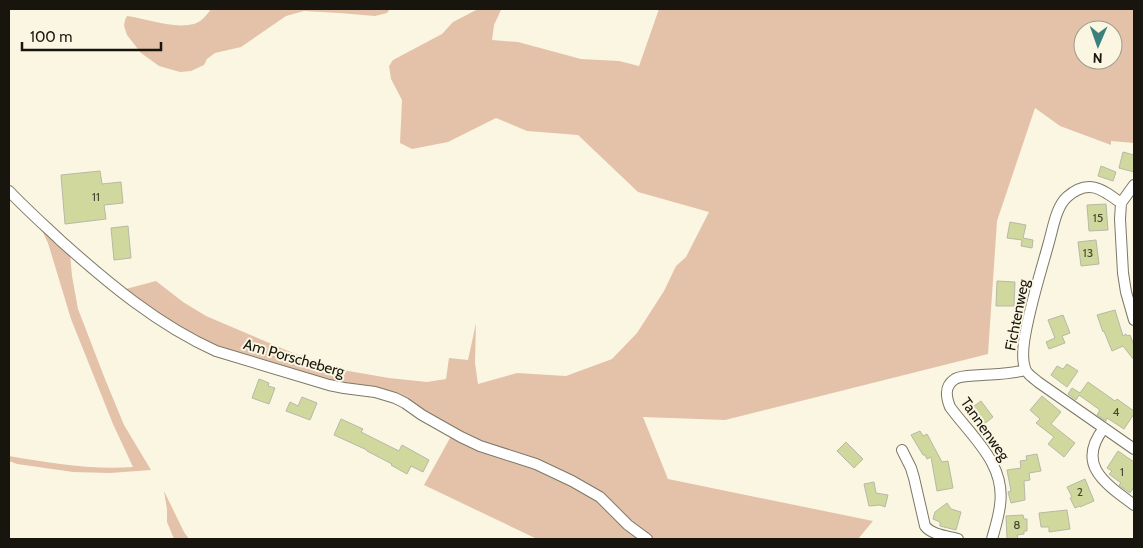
<svg xmlns="http://www.w3.org/2000/svg" width="1143" height="548" font-family="Cabin,sans-serif">
<style>
.green{fill:#e4c2a9;fill-rule:evenodd}
.building{fill:#d0d89e;stroke:#b6b9a6}
.lines{fill:none;stroke-linecap:round;stroke-linejoin:round}
.minor-casing{stroke:#7c7866;stroke-width:12}
.minor{stroke:#fff;stroke-width:10}
.labels{text-anchor:middle;stroke-width:4;stroke-linejoin:round;paint-order:stroke}
.number-label{font-size:12px;fill:#454632}
.street-label{font-size:15px;fill:#17150e;stroke:#fbf6e2}
</style>
<rect width="100%" height="100%" fill="#fbf6e2"/>
<path class="green" d="M211,9H390L387,13L375,16L339,13L304,11L286,16L241,47L215,53L207,59L204,65L191,71L180,72L159,66L141,53L127,35L124,26L125,20L127,16C148,19 173,29 194,24C201,22 207,15 211,9Z
M478,9H499L501,10L494,25L492,40L518,42L581,59L619,61L639,66L659,9H1134V143L1111,141V145L1060,126L1035,108L997,221L988,354L725,420L643,417L668,479L873,521L858,539H537L424,485L450,438L449,430L359,386L344,385L213,347L191,335L122,290L156,281L183,302L206,316L293,353L337,369L389,378L427,382L446,379L449,358L468,360L476,323L475,363L478,384L517,373L566,376L612,359L637,333L664,291L676,266L686,257L709,212L638,192L578,135L527,131L496,118L448,142L412,149L400,143L402,100L391,79L389,66L393,60L442,34L453,22ZM1083,30H1113V60H1083Z
M39,224L70,253L72,276L78,309L105,379L124,425L151,470L110,473L73,472L17,464L9,461V456C50,463 91,470 133,467L113,424L71,319L48,243Z
M164,491L184,532L189,539H174L167,522V509Z"/>
<path class="building" d="M1123,152L1134,155V172L1119,168Z
M1101,166L1116,172L1113,181L1098,176Z
M100,171L102,184L121,182L123,203L104,205L106,219L65,224L61,175Z
M1106,204L1108,230L1089,231L1087,205Z
M1010,222L1026,225L1023,238L1033,240L1032,248L1021,246L1022,240L1007,238Z
M128,226L131,258L114,260L111,228Z
M1096,240L1099,264L1081,266L1078,242Z
M997,281L1015,282L1014,306H996Z
M1115,310L1123,336L1126,334L1127,336L1130,335L1134,345V360L1123,346L1112,351L1104,331L1103,332L1097,315Z
M1063,315L1070,333L1062,336L1065,343L1049,349L1046,342L1055,338L1048,320Z
M1067,364L1078,371L1067,387L1051,375L1057,366L1063,369Z
M259,379L269,383L268,386L275,388L269,404L252,398Z
M1088,382L1115,401L1117,399L1134,411V414L1124,429L1107,418L1106,421L1097,415L1100,410L1079,395L1076,400L1068,394L1072,388L1080,393Z
M1042,396L1061,412L1051,424L1075,443L1064,457L1048,444L1054,437L1036,423L1040,419L1030,410Z
M302,397L317,403L310,420L286,411L290,402L298,406Z
M981,401L993,417L979,428L966,412Z
M341,419L363,429L361,432L399,451L402,445L429,460L423,472L411,466L407,474L391,465L392,464L367,451V450L334,435Z
M920,431L923,436L927,434L942,462L948,461L953,488L937,491L931,457L927,459L925,455H923L911,435Z
M846,442L863,459L854,468L837,451Z
M1118,451L1134,462V487L1130,493L1119,485L1121,483L1109,474L1112,471L1107,468Z
M1037,454L1041,471L1029,473L1030,480L1024,481L1025,500L1011,503L1008,492L1011,491L1007,470L1021,468L1020,461L1027,460L1026,456Z
M1085,479L1094,501L1080,507V506L1075,508L1070,498L1072,497L1067,487Z
M874,482L876,493L888,495L885,507L880,505L869,506L864,484Z
M947,503L951,509L961,512L956,530L940,526V522L933,519L935,512Z
M1067,510L1070,529L1049,532V527H1041L1039,513Z
M1023,515L1024,519H1027V531H1024V534L1017,535L1018,539H1007L1006,516Z"/>
<g class="lines">
<g class="minor-casing">
<path id="minor" d="M1134,185L1121,203L1120,219L1123,273L1126,292L1134,320
M9,191C25,208 43,224 61,241C108,283 158,325 216,351L329,385L344,388L375,392L395,398L405,403L422,415L461,437L480,446L536,464L572,481L600,497L628,525L647,539
M1121,203C1102,189 1088,178 1067,197C1056,207 1053,228 1049,242C1040,275 1029,308 1024,342C1023,350 1022,360 1025,368C1026,374 1034,378 1038,382L1134,449
M1104,428C1075,465 1106,484 1134,505
M902,450L911,468L914,478L925,526C932,535 947,536 958,539
M992,539C995,528 999,516 1000,505C1006,464 972,437 950,407C946,397 944,386 955,379C962,375 974,376 982,375C996,374 1011,374 1025,370"/>
</g>
<use href="#minor" class="minor"/>
</g>
<g class="labels">
<g class="number-label">
<text x="96" y="201">11</text>
<text x="1098" y="222">15</text>
<text x="1088" y="257">13</text>
<text x="1116" y="416">4</text>
<text x="1122" y="476">1</text>
<text x="1080" y="496">2</text>
<text x="1017" y="529">8</text>
</g>
<g class="street-label">
<text transform="translate(1017 315) rotate(-79)" y="5">Fichtenweg</text>
<text transform="translate(294 358) rotate(16)" y="5">Am Porscheberg</text>
<text transform="translate(985 429) rotate(55)" y="5">Tannenweg</text>
</g>
</g>
<rect width="1143" height="548" fill="none" stroke="#17150e" stroke-width="20"/>
<g transform="translate(1098 45) rotate(182)"><circle r="24" fill="#fbf6e2" stroke="#a09c8d"/>
<path d="M0-4L9 19L0 12L-9 19Z" fill="#3a817c"/>
<text y="-8" font-size="14" font-weight="bold" text-anchor="middle" fill="#17150e">N</text>
</g>
<path d="M22 42v8h139v-8" fill="none" stroke="#17150e" stroke-width="2.5"/>
<text x="30" y="42" font-size="15" fill="#17150e" stroke="#fbf6e2" stroke-width="4" paint-order="stroke">100 m</text>
</svg>
